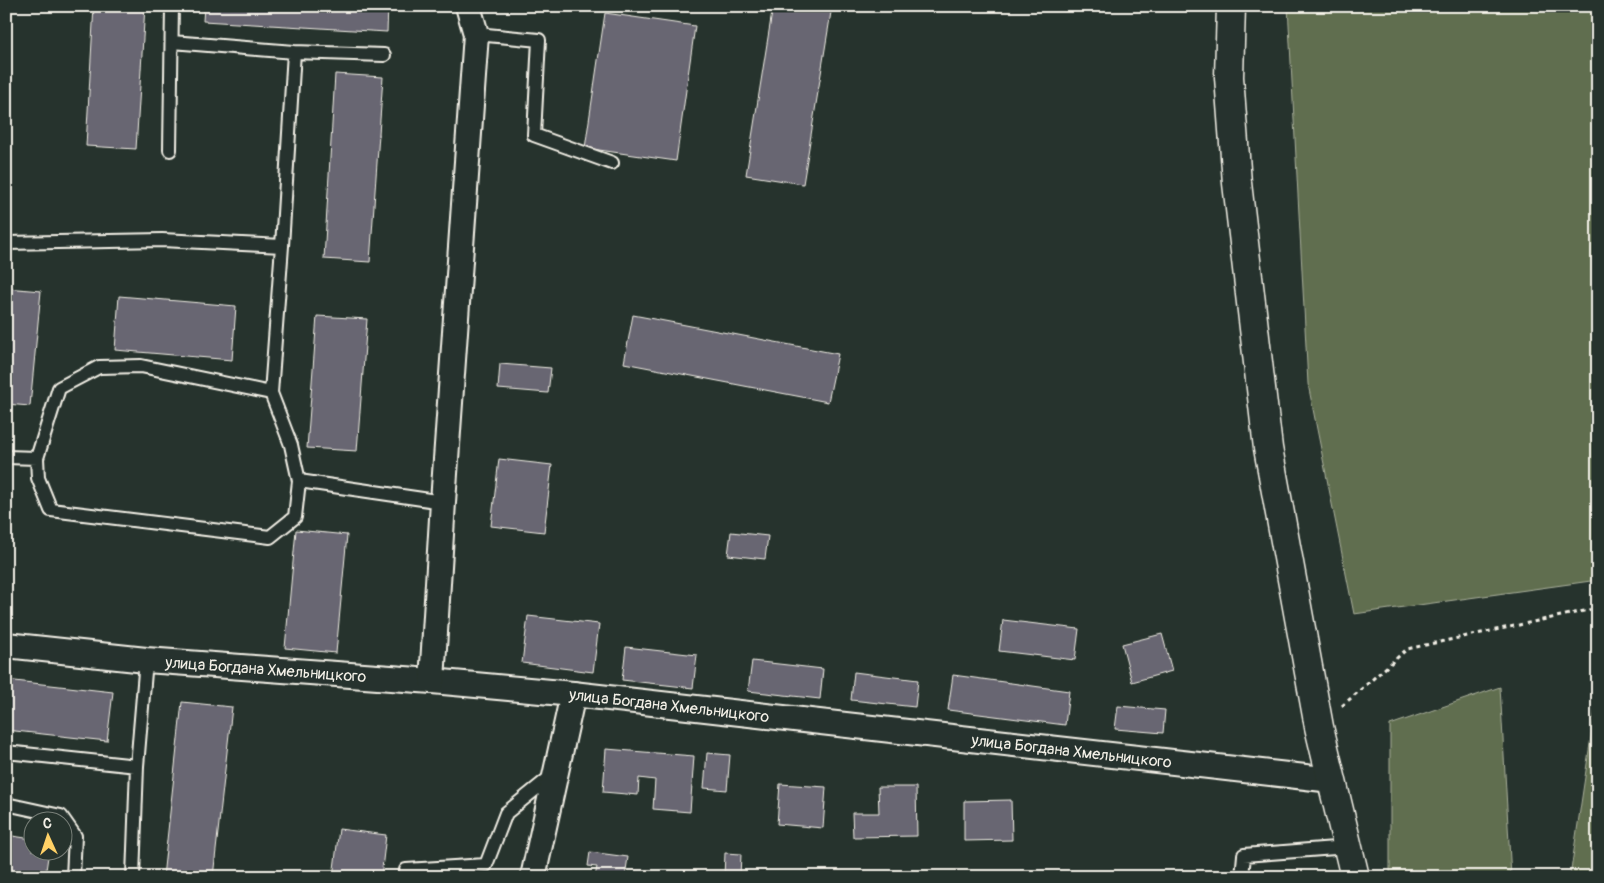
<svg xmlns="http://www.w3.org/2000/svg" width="1604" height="883" font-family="Pangolin,sans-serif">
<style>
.green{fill:#616e50;stroke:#aab09c}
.building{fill:#686672;stroke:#f4f1e8}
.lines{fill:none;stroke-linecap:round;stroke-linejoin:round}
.lane-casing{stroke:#f4f1e8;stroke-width:16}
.street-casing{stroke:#f4f1e8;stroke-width:28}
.secondary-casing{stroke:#f4f1e8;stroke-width:31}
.path{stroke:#f4f1e8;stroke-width:3;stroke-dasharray:4 4;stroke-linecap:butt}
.lane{stroke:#26332d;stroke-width:12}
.street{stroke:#26332d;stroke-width:24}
.secondary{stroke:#26332d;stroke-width:28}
.labels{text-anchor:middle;stroke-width:4;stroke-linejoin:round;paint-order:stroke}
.street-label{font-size:16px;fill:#f4f1e8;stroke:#26332d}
</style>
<rect width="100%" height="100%" fill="#26332d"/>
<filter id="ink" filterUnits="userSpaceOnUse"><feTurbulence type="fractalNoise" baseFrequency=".02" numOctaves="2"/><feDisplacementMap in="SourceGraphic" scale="10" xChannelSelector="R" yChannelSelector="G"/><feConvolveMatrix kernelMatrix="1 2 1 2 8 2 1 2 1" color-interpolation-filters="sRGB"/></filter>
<g filter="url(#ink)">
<path class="green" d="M1288,6H1598V580L1354,614L1308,384Z
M1500,687L1511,877H1390V725Z
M1597,697L1598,877H1570Z"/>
<path class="building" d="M94,6H145L136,149L86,146Z
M204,6H388L387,32L203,21Z
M773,6H832L803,184L746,175Z
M605,13L695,26L676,161L585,148Z
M335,74L383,77L370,262L324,259Z
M6,288L41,291L30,406L6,404Z
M119,296L236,306L232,360L115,350Z
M633,315L838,354L828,402L624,363Z
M317,316L367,319L357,451L307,448Z
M500,364L551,368L548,393L498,389Z
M499,459L552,465L544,532L491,526Z
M296,530L347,535L336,653L285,648Z
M731,532L768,536L765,559L728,555Z
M528,616L599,624L593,672L522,663Z
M1003,620L1079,629L1075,660L999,651Z
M1162,634L1172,671L1132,682L1122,644Z
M626,647L697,655L693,688L622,680Z
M752,661L823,669L820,699L748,691Z
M854,672L918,680L915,707L851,700Z
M953,675L1069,691L1065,725L948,710Z
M6,680L113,692L107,741L6,730Z
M182,702L232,707L213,877H163Z
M1118,706L1165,710L1163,733L1115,729Z
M606,749L694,756L690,812L653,809L655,780L639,778L638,795L603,792Z
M707,753L730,755L727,790L704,788Z
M780,784L826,787L823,828L777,824Z
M878,787H916L917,836L853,837L852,813H879Z
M1011,800L1012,840L964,841V801Z
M339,829L386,835L381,877H333Z
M6,835L32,839V850H49L45,877H6Z
M590,852L628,857L625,877H595L597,867L588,866Z
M725,853L741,854L740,877H724Z"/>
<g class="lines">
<g class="lane-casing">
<path id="lane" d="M476,34L539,40L534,135L612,163
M172,42L294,52L384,55
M170,150L172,6
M6,243L162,240L282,246L271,393L291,445L299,481L443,502
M282,246L294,52
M271,393L141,366L99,367L59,388L37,458L38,478L51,510L270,537L295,517L299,481
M6,457L37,458
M6,752L137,766L146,660
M6,804L61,816L75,836L73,877
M133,877L137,766
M406,877V870L486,865L506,813L553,775
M1242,877L1244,855L1348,847"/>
</g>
<g class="street-casing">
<g id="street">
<path id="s1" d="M6,645L146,660L432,681L573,694L1332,780"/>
<path d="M432,681L443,502L476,34L468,6"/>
<path d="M533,877L573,694"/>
</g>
</g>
<g class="secondary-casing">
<path id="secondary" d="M1231,6L1229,77L1237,183L1268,448L1319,727L1355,877"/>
</g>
<path class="path" d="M1342,706L1407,649L1598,608"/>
<use href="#lane" class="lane"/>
<use href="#street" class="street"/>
<use href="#secondary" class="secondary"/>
</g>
</g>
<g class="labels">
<g class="street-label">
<text dy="6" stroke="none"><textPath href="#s1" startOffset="261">улица Богдана Хмельницкого</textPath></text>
<text dy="6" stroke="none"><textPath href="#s1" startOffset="666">улица Богдана Хмельницкого</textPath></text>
<text dy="6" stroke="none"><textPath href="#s1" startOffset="1071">улица Богдана Хмельницкого</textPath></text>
</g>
</g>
<rect width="1604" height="883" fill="none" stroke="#26332d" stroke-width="25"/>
<rect x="12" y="12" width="1579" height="858" fill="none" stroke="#f4f1e8" stroke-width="2" filter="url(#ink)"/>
<g transform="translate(48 836) rotate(357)"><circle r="24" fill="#26332d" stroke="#787f78"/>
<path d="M0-4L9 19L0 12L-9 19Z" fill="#ffd166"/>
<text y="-8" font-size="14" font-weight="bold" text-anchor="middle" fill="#f4f1e8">С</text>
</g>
</svg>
